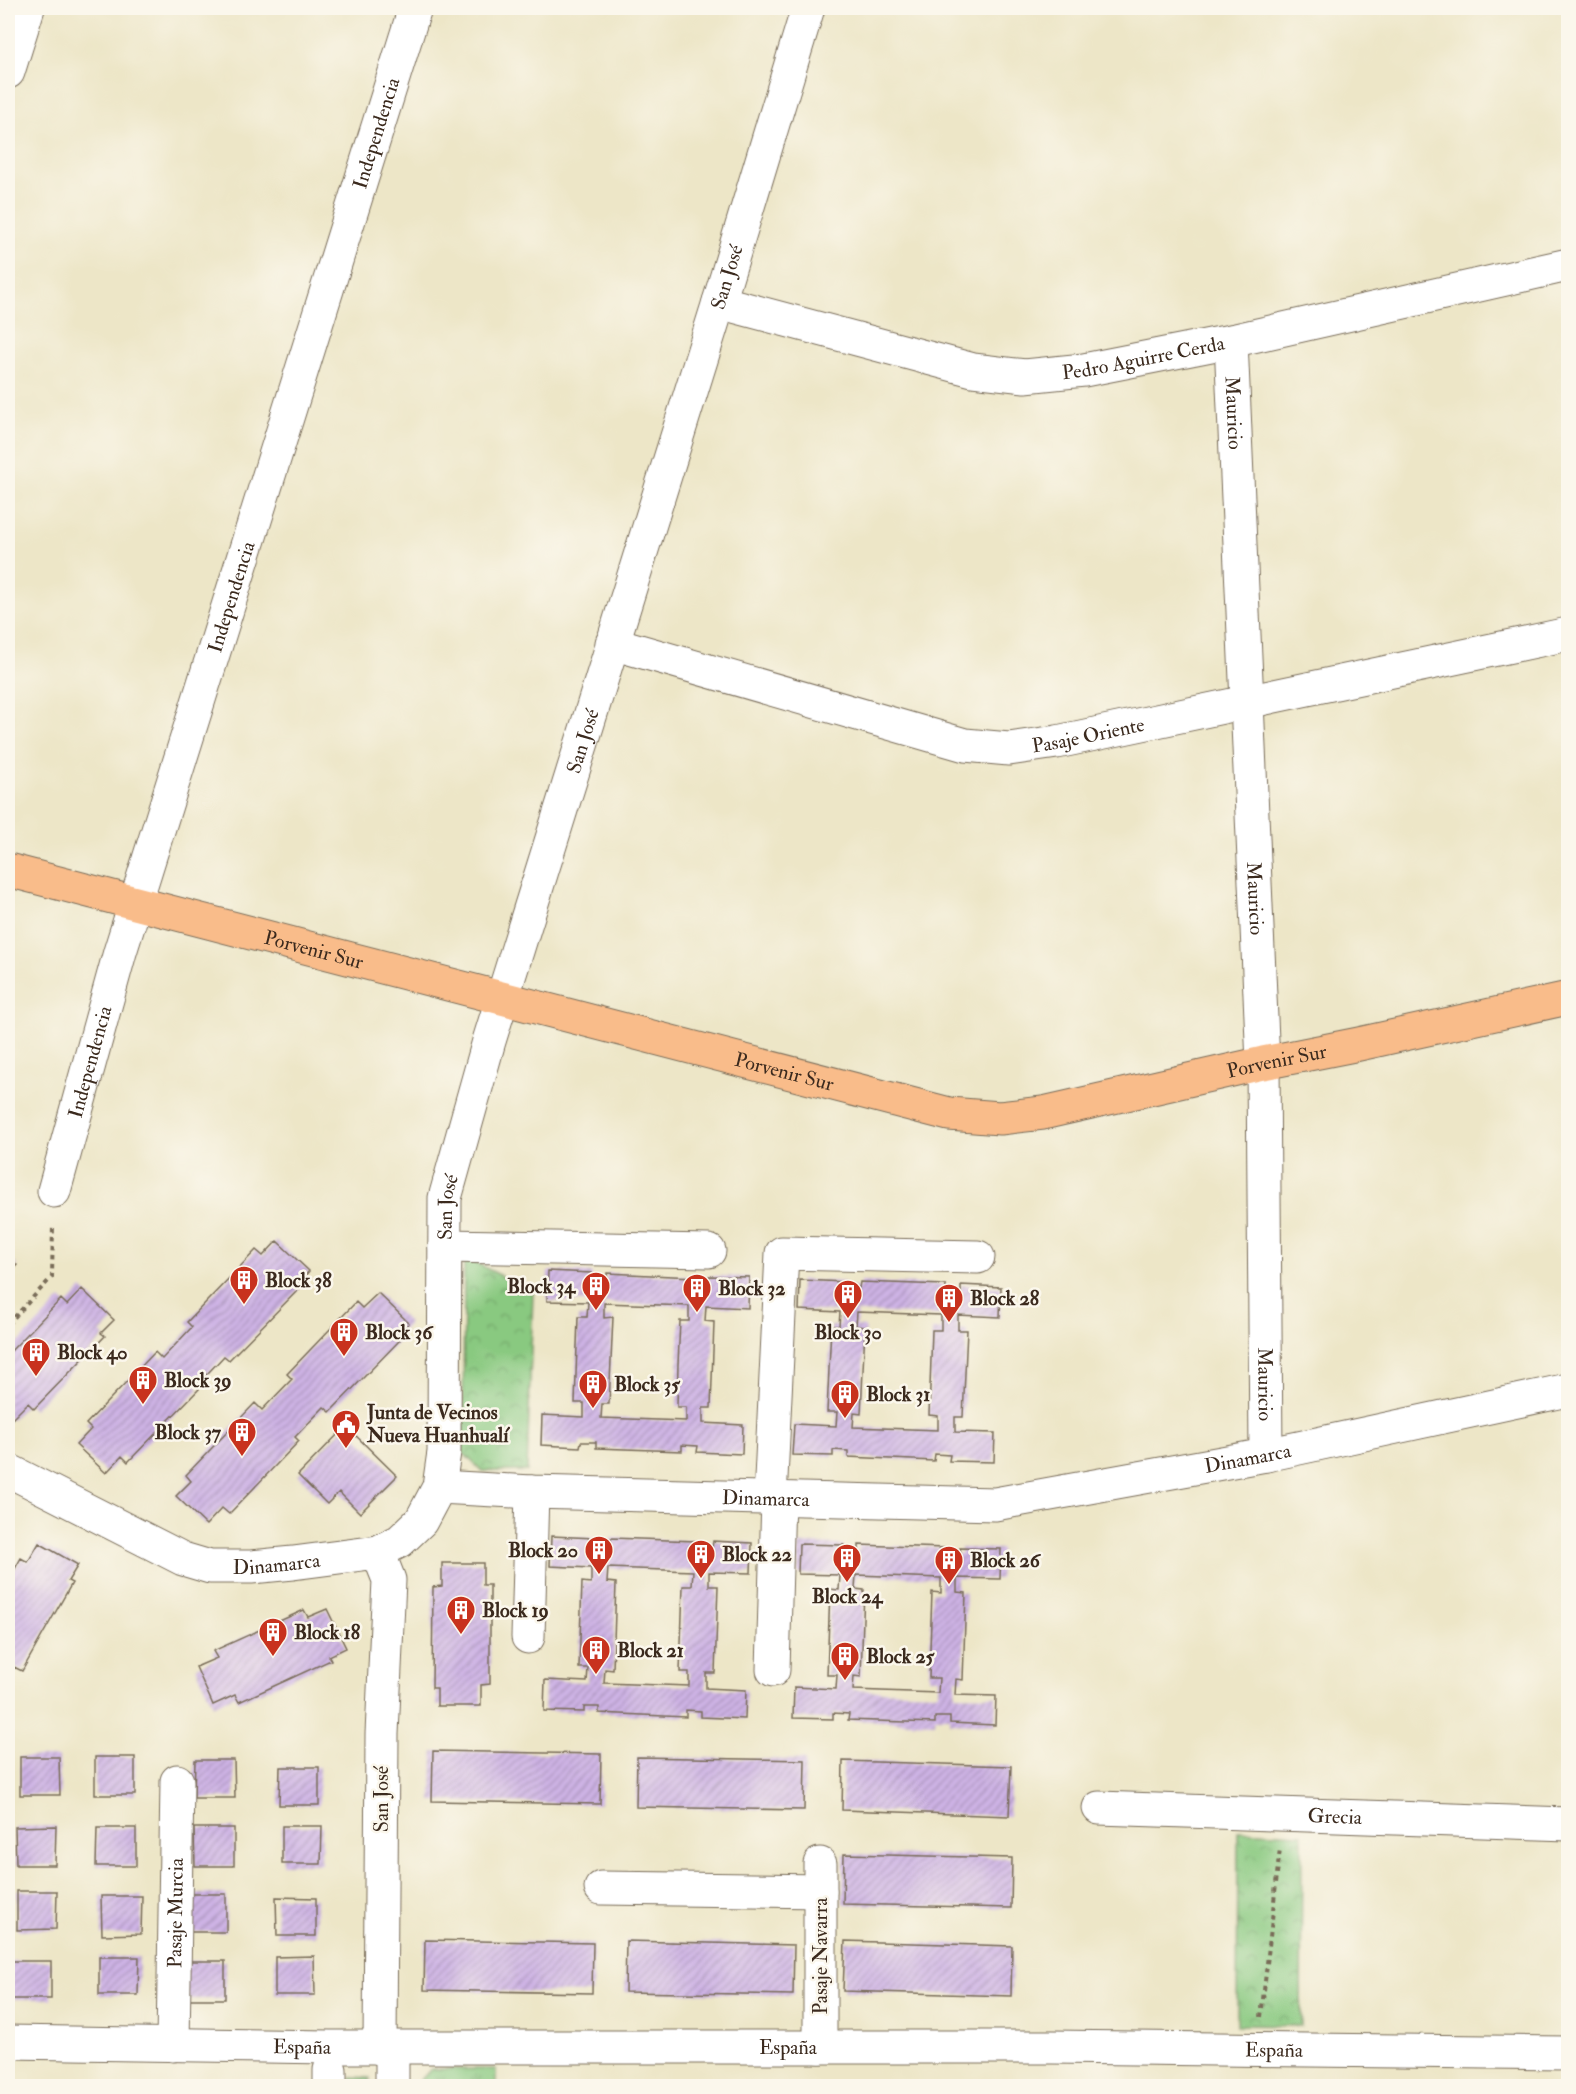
<svg xmlns="http://www.w3.org/2000/svg" width="1576" height="2094" font-family="'IM FELL Double Pica',serif">
<style>
.grass{fill:url(#grass-tufts);stroke:#627a4f;stroke-width:1.5}
.park{fill:url(#park-crowns);stroke:#627a4f;stroke-width:1.5}
.building{fill:url(#building-hatch);fill-rule:evenodd}
.lines{fill:none;stroke-linecap:round;stroke-linejoin:round}
.minor-casing{stroke:#796c59;stroke-width:35}
.major-casing{stroke:#796c59;stroke-width:35}
.path{stroke:#796c59;stroke-width:4;stroke-dasharray:4.5 4.5;stroke-linecap:butt}
.minor{stroke:#fff;stroke-width:33}
.major{stroke:#f9bc8a;stroke-width:33}
.labels{text-anchor:middle;stroke-width:5;stroke-linejoin:round;paint-order:stroke}
.street-label{font-size:20px;fill:#3b2a1e;stroke:#fbf7ec}
.poi-label{font-size:20px;font-weight:bold;fill:#3b2a1e;stroke:#fbf7ec;text-anchor:start}
</style>
<defs>
<pattern id="grass-tufts" width="24" height="20" patternUnits="userSpaceOnUse" patternTransform="scale(1.5)"><rect width="24" height="20" fill="#89c980"/><path d="M3 7l-1-3M5 7V3M7 7l1-3M15 17l-1-3M17 17v-4M19 17l1-3" fill="none" stroke="#71a368"/></pattern>
<pattern id="park-crowns" width="20" height="18" patternUnits="userSpaceOnUse" patternTransform="scale(1.5)"><rect width="20" height="18" fill="#89c980"/><path d="M2 6a3 3 0 1 1 6 0M12 15a3 3 0 1 1 6 0" fill="none" stroke="#71a368"/></pattern>
<pattern id="building-hatch" width="6" height="6" patternUnits="userSpaceOnUse" patternTransform="scale(1.5)"><rect width="6" height="6" fill="#ceb3e5"/><path d="M-1 1l2-2M0 6l6-6M5 7l2-2" fill="none" stroke="#a892b9"/></pattern>
</defs>
<rect width="100%" height="100%" fill="#fbf7ec"/>
<filter id="ink" filterUnits="userSpaceOnUse"><feTurbulence type="fractalNoise" baseFrequency=".0167" numOctaves="2"/><feDisplacementMap in="SourceGraphic" scale="12" xChannelSelector="R" yChannelSelector="G"/><feConvolveMatrix kernelMatrix="1 2 1 2 8 2 1 2 1" color-interpolation-filters="sRGB"/></filter>
<filter id="wash" filterUnits="userSpaceOnUse"><feTurbulence type="fractalNoise" baseFrequency=".008" numOctaves="4" result="noise"/><feDisplacementMap in="SourceGraphic" scale="24" xChannelSelector="R" yChannelSelector="G"/><feGaussianBlur stdDeviation="1.35" result="paint"/><feColorMatrix in="noise" values="0 0 0 0 0 0 0 0 0 0 0 0 0 0 0 0 0 1.4 0 .05"/><feComposite in="paint" operator="in"/></filter>
<g filter="url(#wash)">
<rect width="100%" height="100%" fill="#ede6c7"/>
<path class="grass" d="M431,2069H496V2086H419V2082Z
M351,2077L370,2078V2086H351Z"/>
<path class="park" d="M468,1259L533,1292L527,1471H482L463,1453L464,1260Z
M1238,1831L1302,1834L1301,2026L1237,2025Z"/>
<g id="blocks">
<path class="building" d="M277,1241L309,1271L297,1285L300,1288L229,1360L224,1356L208,1373L195,1385L199,1389L128,1462L122,1456L106,1473L76,1445L91,1429L86,1424L155,1352L162,1359L192,1327L187,1322L256,1250L263,1256Z
M8,1256L17,1265L8,1275Z
M548,1271L592,1273V1278L607,1279V1273L694,1277V1282H709V1276L749,1277L748,1308L706,1306L705,1321L714,1322L711,1408H703V1423L743,1425L742,1454L697,1452L698,1446L682,1445V1451L596,1448V1442H581L580,1447L541,1445L542,1415L584,1417V1403H575L578,1317H587L588,1302L547,1301ZM604,1303L689,1306V1321H680L678,1364L677,1407H686V1421L601,1418L602,1404H609L613,1317L604,1318Z
M800,1280L845,1282L844,1287L859,1288L860,1282L946,1285V1291L961,1292V1285L1001,1287L1000,1317L958,1315V1330H967L963,1417H955V1432L995,1433L994,1462L949,1461L950,1455L935,1454L934,1461L848,1457V1451L833,1450V1456L792,1455L794,1424L836,1426L837,1412H827L831,1326H839L840,1312L799,1310ZM857,1312L941,1315V1330H932L929,1415L938,1416V1430L853,1427L854,1413L861,1414L865,1327L856,1326Z
M82,1289L114,1320L101,1333L105,1336L34,1409L28,1403L11,1420L8,1417V1354L61,1299L67,1305Z
M378,1293L409,1323L397,1336L400,1340L330,1412L324,1407L295,1437L299,1441L229,1514L222,1508L206,1525L176,1496L191,1481L186,1475L255,1403L262,1410L292,1379L287,1374L356,1302L362,1308Z
M346,1426L397,1476L360,1513L339,1492L327,1504L298,1475Z
M551,1536L595,1538V1543L611,1544V1538L697,1541V1547L712,1548L713,1541L752,1543L751,1573L709,1572V1586H718L715,1673H706V1688L746,1690L745,1719L701,1717V1711L686,1710V1717L599,1713V1707H584V1712L544,1711L545,1680L587,1682L588,1668H579L582,1582L591,1583V1568L550,1566ZM608,1568L693,1571L692,1586H683L680,1672H689V1686L604,1683L605,1669L613,1670L616,1583L607,1582Z
M39,1543L78,1565L68,1581L72,1583L22,1671L14,1667L8,1678V1581L21,1558L28,1562Z
M799,1544L844,1545V1550L859,1551V1545L945,1548V1554H961L960,1548L1001,1549L1000,1579L957,1578V1592L966,1593L963,1680L956,1679L955,1695L996,1696L995,1725L950,1723V1717H935V1723L848,1720L849,1714L833,1713V1719L793,1718L794,1687L836,1689L837,1675H827L830,1589L839,1590L840,1575L798,1574ZM856,1575L941,1578V1593L932,1592L929,1678H939L938,1693L853,1690L854,1676L861,1677L864,1590L855,1589Z
M442,1563H483V1585H490V1684L481,1685V1706H437V1688H432L433,1587L442,1586Z
M327,1609L346,1648L329,1656L331,1660L239,1702L235,1695L213,1705L196,1667L217,1658L213,1651L304,1610L308,1617Z
M433,1751L601,1754L600,1804L432,1801Z
M20,1757H59L60,1795H20Z
M95,1757H135V1795H95Z
M637,1757L805,1760L804,1810L636,1807Z
M195,1760H234L235,1798H194Z
M843,1761L1011,1766L1009,1816L842,1810Z
M280,1767H319V1805H279Z
M56,1826L55,1865H16L15,1827Z
M282,1826H322L321,1864H282Z
M97,1828H136V1866H96Z
M194,1828H234V1866H195Z
M844,1854L1012,1858L1011,1908L843,1904Z
M17,1891H57L56,1929L17,1930Z
M187,1894H226V1932H186Z
M101,1896H142L141,1934L102,1935Z
M276,1897L316,1898V1936H277Z
M425,1940L593,1943L592,1993L424,1990Z
M626,1941L794,1945L793,1995L625,1992Z
M845,1941L1012,1946L1011,1996L843,1991Z
M314,1956L315,1995H275V1957Z
M99,1957H139L138,1995H99Z
M11,1961H51V1999H11Z
M185,1961H225V1999H185Z"/>
</g>
</g>
<g filter="url(#ink)">
<use href="#blocks" fill-opacity="0" stroke="#796c59" stroke-width="1.5"/>
<g class="lines">
<g class="minor-casing">
<g id="minor">
<path d="M8,72L28,8"/>
<path id="s1" d="M719,302L973,370L1025,376L1084,370L1231,341L1568,265"/>
<path id="s2" d="M1231,341L1263,1063L1266,1455"/>
<path id="s3" d="M612,643L965,745L1009,749L1057,742L1568,634"/>
<path id="s4" d="M54,1191L120,952L415,8"/>
<path d="M445,1246L709,1251"/>
<path id="s5" d="M8,1470L183,1559L210,1567H251L293,1563L378,1552L400,1541L421,1521L439,1487L444,1452L445,1198L489,1041L719,302L808,8"/>
<path id="s6" d="M439,1487L532,1492L995,1504L1266,1455L1568,1390"/>
<path d="M770,1499L782,1253L978,1257"/>
<path d="M378,1552L389,1580L382,1734L380,2048"/>
<path d="M528,1637L532,1492"/>
<path d="M773,1670L778,1498"/>
<path id="s7" d="M1099,1808L1568,1824"/>
<path d="M820,1864V2047"/>
<path d="M601,1888L820,1891"/>
<path id="s8" d="M8,2042L330,2047H1052L1568,2053"/>
<path id="s9" d="M173,2045L177,1781"/>
<path d="M330,2070V2086"/>
<path d="M392,2086V2047"/>
</g>
</g>
<g class="major-casing">
<g id="major">
<path id="s10" d="M8,870L949,1114L1000,1118L1043,1113L1263,1063L1359,1044L1568,998"/>
</g>
</g>
<path class="path" d="M8,1324L52,1277L53,1225
M1261,2017L1280,1848"/>
<use href="#minor" class="minor"/>
<use href="#major" class="major"/>
</g>
</g>
<defs>
<g id="building-pin" transform="scale(1.5)"><path d="M0 17L-7.5 6A9.5 9.5 0 1 1 7.5 6Z" fill="#c8321e" stroke="#fbf7ec"/><path d="M-4-6H4V6H1V3H-1V6H-4ZM-2.5-4.3h1.7v1.8h-1.7ZM.8-4.3h1.7v1.8H.8ZM-2.5-1h1.7V.8h-1.7ZM.8-1h1.7V.8H.8Z" fill="#fff"/></g>
<g id="civic-pin" transform="scale(1.5)"><path d="M0 17L-7.5 6A9.5 9.5 0 1 1 7.5 6Z" fill="#c8321e" stroke="#fbf7ec"/><path d="M-.6-6.5H3V-4.5H.6V-3L4-1V1h2V6H-6V1h2V-1L-.6-3ZM-1.2 2.5V6h2.4V2.5Z" fill="#fff"/></g>
</defs>
<g fill-rule="evenodd">
<use href="#building-pin" x="244" y="1280"/>
<use href="#building-pin" x="596" y="1286"/>
<use href="#building-pin" x="697" y="1288"/>
<use href="#building-pin" x="848" y="1294"/>
<use href="#building-pin" x="949" y="1298"/>
<use href="#building-pin" x="344" y="1332"/>
<use href="#building-pin" x="36" y="1352"/>
<use href="#building-pin" x="143" y="1380"/>
<use href="#building-pin" x="593" y="1384"/>
<use href="#building-pin" x="845" y="1394"/>
<use href="#civic-pin" x="346" y="1424"/>
<use href="#building-pin" x="242" y="1432"/>
<use href="#building-pin" x="599" y="1550"/>
<use href="#building-pin" x="701" y="1554"/>
<use href="#building-pin" x="847" y="1558"/>
<use href="#building-pin" x="949" y="1560"/>
<use href="#building-pin" x="461" y="1610"/>
<use href="#building-pin" x="273" y="1632"/>
<use href="#building-pin" x="596" y="1650"/>
<use href="#building-pin" x="845" y="1656"/>
</g>
<g class="labels">
<g class="street-label">
<text dy="7" stroke="none"><textPath href="#s4" startOffset="1106">Independencia</textPath></text>
<text dy="7" stroke="none"><textPath href="#s5" startOffset="1738">San José</textPath></text>
<text dy="7" stroke="none"><textPath href="#s1" startOffset="435">Pedro Aguirre Cerda</textPath></text>
<text dy="7" stroke="none"><textPath href="#s2" startOffset="72">Mauricio</textPath></text>
<text dy="7" stroke="none"><textPath href="#s4" startOffset="620">Independencia</textPath></text>
<text dy="7" stroke="none"><textPath href="#s3" startOffset="492">Pasaje Oriente</textPath></text>
<text dy="7" stroke="none"><textPath href="#s5" startOffset="1252">San José</textPath></text>
<text dy="7" stroke="none"><textPath href="#s2" startOffset="558">Mauricio</textPath></text>
<text dy="7" stroke="none"><textPath href="#s10" startOffset="316">Porvenir Sur</textPath></text>
<text dy="7" stroke="none"><textPath href="#s10" startOffset="1306">Porvenir Sur</textPath></text>
<text dy="7" stroke="none"><textPath href="#s4" startOffset="134">Independencia</textPath></text>
<text dy="7" stroke="none"><textPath href="#s10" startOffset="802">Porvenir Sur</textPath></text>
<text dy="7" stroke="none"><textPath href="#s5" startOffset="766">San José</textPath></text>
<text dy="7" stroke="none"><textPath href="#s2" startOffset="1044">Mauricio</textPath></text>
<text dy="7" stroke="none"><textPath href="#s6" startOffset="813">Dinamarca</textPath></text>
<text dy="7" stroke="none"><textPath href="#s6" startOffset="327">Dinamarca</textPath></text>
<text dy="7" stroke="none"><textPath href="#s5" startOffset="291">Dinamarca</textPath></text>
<text transform="translate(381 1799) rotate(-90)" y="7">San José</text>
<text dy="7" stroke="none"><textPath href="#s7" startOffset="236">Grecia</textPath></text>
<text dy="7" stroke="none"><textPath href="#s9" startOffset="132">Pasaje Murcia</textPath></text>
<text transform="translate(820 1956) rotate(-90)" y="7">Pasaje Navarra</text>
<text dy="7" stroke="none"><textPath href="#s8" startOffset="294">España</textPath></text>
<text dy="7" stroke="none"><textPath href="#s8" startOffset="780">España</textPath></text>
<text dy="7" stroke="none"><textPath href="#s8" startOffset="1266">España</textPath></text>
</g>
<g class="poi-label">
<text x="265" y="1287">Block 38</text>
<text x="575" y="1293" text-anchor="end">Block 34</text>
<text x="718" y="1295">Block 32</text>
<text x="970" y="1305">Block 28</text>
<text x="365" y="1339">Block 36</text>
<text x="848" y="1339" text-anchor="middle">Block 30</text>
<text x="57" y="1359">Block 40</text>
<text x="164" y="1387">Block 39</text>
<text x="614" y="1391">Block 35</text>
<text x="866" y="1401">Block 31</text>
<text x="367" y="1419">Junta de Vecinos<tspan x="367" dy="23">Nueva Huanhualí</tspan></text>
<text x="221" y="1439" text-anchor="end">Block 37</text>
<text x="578" y="1557" text-anchor="end">Block 20</text>
<text x="722" y="1561">Block 22</text>
<text x="970" y="1567">Block 26</text>
<text x="847" y="1603" text-anchor="middle">Block 24</text>
<text x="482" y="1617">Block 19</text>
<text x="294" y="1639">Block 18</text>
<text x="617" y="1657">Block 21</text>
<text x="866" y="1663">Block 25</text>
</g>
</g>
<rect width="1576" height="2094" fill="none" stroke="#fbf7ec" stroke-width="30"/>
</svg>
